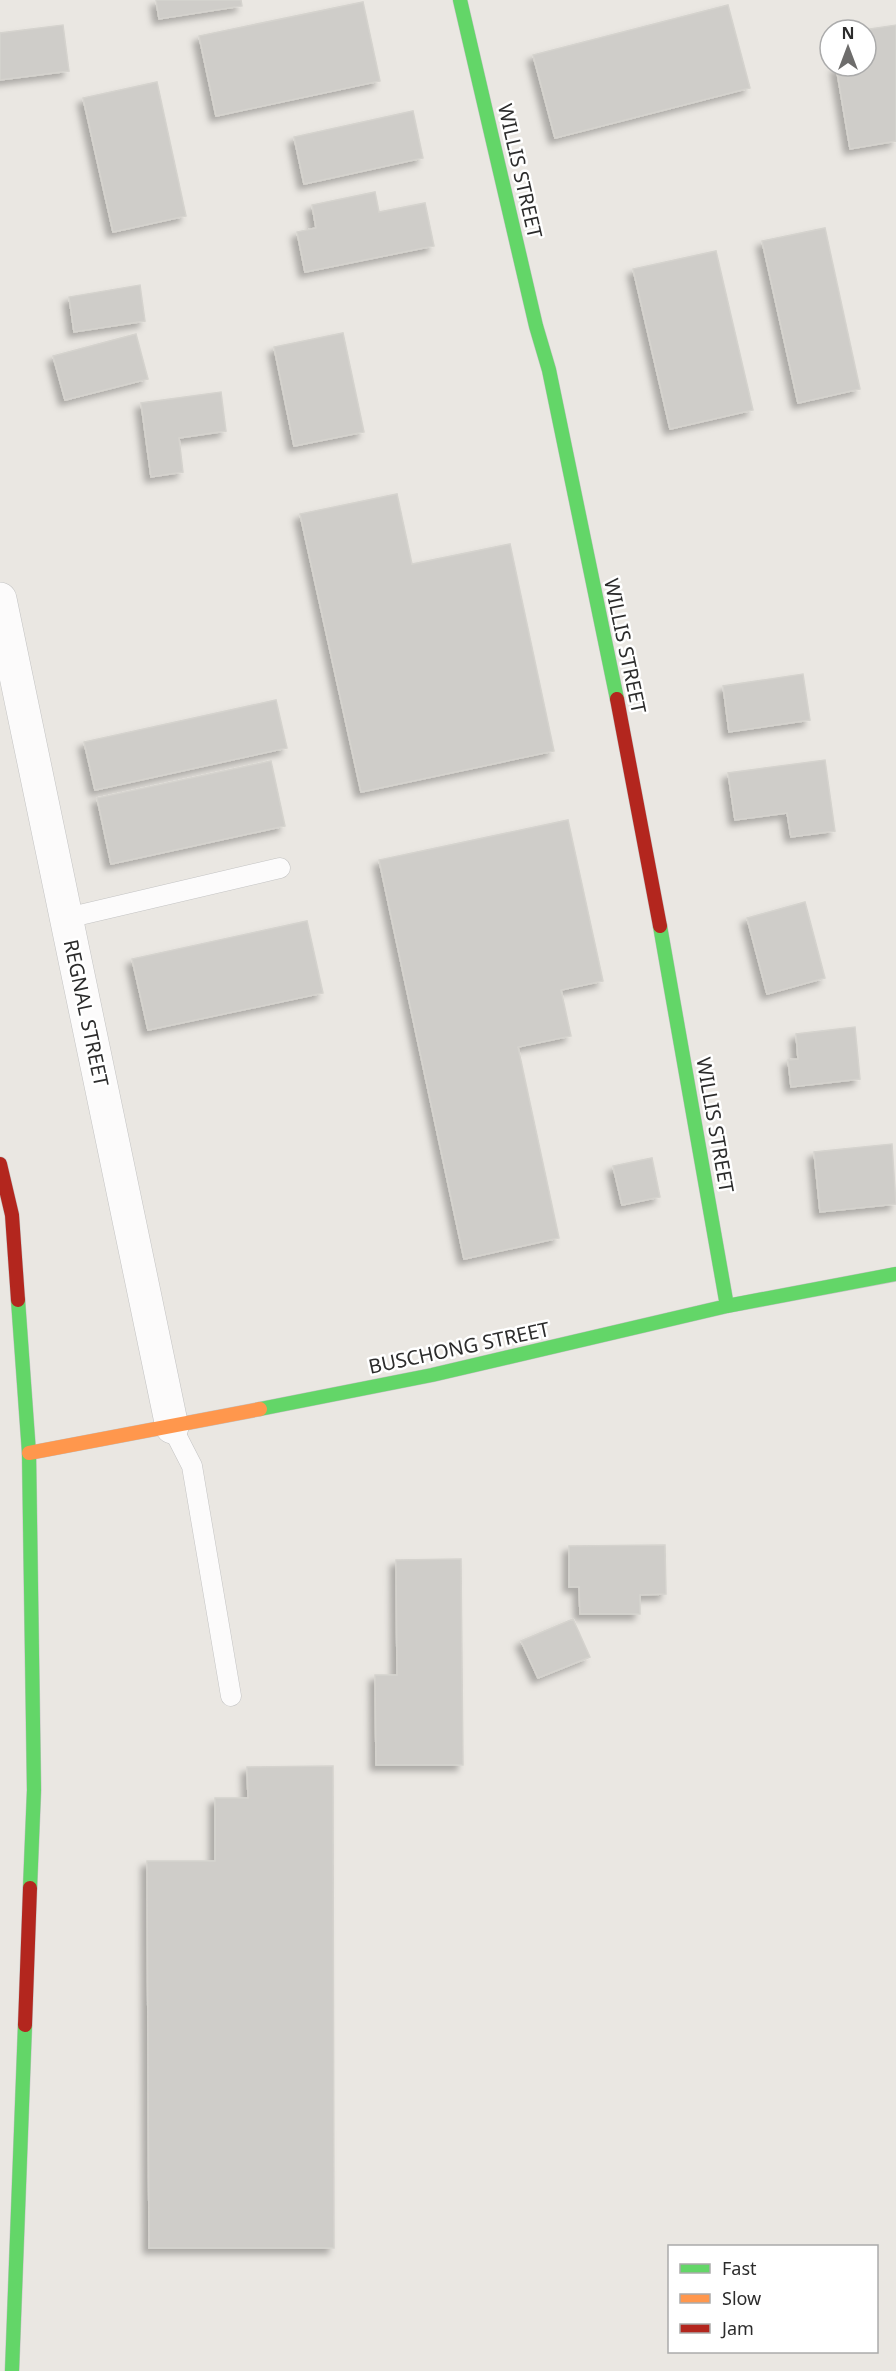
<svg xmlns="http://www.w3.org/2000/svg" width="896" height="2371" font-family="'Noto Sans',sans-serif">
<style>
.building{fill:#cfcdc9;stroke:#d5d3ce;stroke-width:1.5;filter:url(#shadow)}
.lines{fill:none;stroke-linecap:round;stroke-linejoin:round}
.lane-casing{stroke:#c3c3c3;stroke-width:21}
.street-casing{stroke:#c3c3c3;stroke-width:34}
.fast-casing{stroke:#c3c3c3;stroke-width:15}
.slow-casing{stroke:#c3c3c3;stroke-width:15}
.jam-casing{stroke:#c3c3c3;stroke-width:15}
.lane{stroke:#fcfbfb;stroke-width:20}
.street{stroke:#fcfbfb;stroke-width:33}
.fast{stroke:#63d668;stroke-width:14}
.slow{stroke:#ff974d;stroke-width:14}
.jam{stroke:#b3261e;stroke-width:14}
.labels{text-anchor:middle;stroke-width:5;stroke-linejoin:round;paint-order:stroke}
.street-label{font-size:20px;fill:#2c2c2c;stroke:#fff}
</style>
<defs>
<filter id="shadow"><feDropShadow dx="-5.5" dy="5.5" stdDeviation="3" flood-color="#0004"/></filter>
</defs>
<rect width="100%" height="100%" fill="#eae7e2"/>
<path class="building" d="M156,0H241L242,6L159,19Z
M363,2L380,81L216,116L199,36Z
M728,5L750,88L555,138L533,55Z
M63,25L69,71L0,80V33Z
M896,25V141L850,149L836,66H866V30H863Z
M157,82L186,216L113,232L83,98Z
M413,111L423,158L304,184L294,137Z
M375,192L379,212L425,203L434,246L305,272L297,232L316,228L312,205Z
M825,228L860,389L798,403L762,241Z
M716,251L753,410L670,429L633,269Z
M140,285L145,321L74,332L69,297Z
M343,333L364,432L294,446L274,347Z
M136,334L148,379L65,400L53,356Z
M221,392L226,431L179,438L183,472L151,477L141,403Z
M397,494L412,564L510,544L554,751L361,792L300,514Z
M803,674L810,720L729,732L723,686Z
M276,700L287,748L95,790L84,742Z
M825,760L835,831L791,837L787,813L735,820L728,773Z
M271,761L285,826L111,864L97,798Z
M568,820L603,981L561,990L571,1036L518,1047L559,1238L464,1259L379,860Z
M805,902L825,978L767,994L747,918Z
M307,921L323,993L148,1030L132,959Z
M855,1027L860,1079L791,1087L788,1060L798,1059L796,1034Z
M892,1144L896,1204L820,1212L814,1152Z
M652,1158L660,1197L622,1205L613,1166Z
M665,1545L666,1594L640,1595V1614H580L579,1587H569V1546Z
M461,1559L463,1765H376L375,1675H397L396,1560Z
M573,1619L590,1657L538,1678L521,1641Z
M333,1766L334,2248H149L147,1861H215V1798H248L247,1767Z"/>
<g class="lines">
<g class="lane-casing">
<path id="lane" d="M67,918L280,868
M172,1427L192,1466L231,1696"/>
</g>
<g class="street-casing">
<path id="street" d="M0,599L172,1427"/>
</g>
<g class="fast-casing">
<path id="fast" d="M460,0L536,326L549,370L617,699
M660,926L727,1306
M18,1300L29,1453L34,1790L30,1888
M260,1409L432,1375L727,1306L896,1274
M12,2371L25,2025"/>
</g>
<g class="slow-casing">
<path id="slow" d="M29,1453L260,1409"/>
</g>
<g class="jam-casing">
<path id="jam" d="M617,699L660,926
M0,1164L12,1215L18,1300
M25,2025L30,1888"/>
</g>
<use href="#lane" class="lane"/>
<use href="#street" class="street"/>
<use href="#fast" class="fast"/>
<use href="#slow" class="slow"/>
<use href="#jam" class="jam"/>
</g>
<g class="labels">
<g class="street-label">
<text transform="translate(520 171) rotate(77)" y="7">WILLIS STREET</text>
<text transform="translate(625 646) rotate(78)" y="7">WILLIS STREET</text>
<text transform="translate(86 1013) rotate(78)" y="7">REGNAL STREET</text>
<text transform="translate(715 1125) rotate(80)" y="7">WILLIS STREET</text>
<text transform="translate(459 1348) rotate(-12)" y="7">BUSCHONG STREET</text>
</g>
</g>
<rect x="668" y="2245" width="210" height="108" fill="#ffffff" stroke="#ababab" stroke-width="1.5"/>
<rect x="680" y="2264" width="30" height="9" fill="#63d668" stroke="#ababab" stroke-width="1.5"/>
<text x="722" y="2275" font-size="18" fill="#2c2c2c">Fast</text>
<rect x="680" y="2294" width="30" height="9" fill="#ff974d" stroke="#ababab" stroke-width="1.5"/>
<text x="722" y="2305" font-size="18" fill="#2c2c2c">Slow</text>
<rect x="680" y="2324" width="30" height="9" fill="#b3261e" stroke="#ababab" stroke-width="1.5"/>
<text x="722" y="2335" font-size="18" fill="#2c2c2c">Jam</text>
<g transform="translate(848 48)"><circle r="28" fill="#ffffff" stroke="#ababab" stroke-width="1.5"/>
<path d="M0-4.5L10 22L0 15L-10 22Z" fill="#6e6d6c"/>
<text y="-9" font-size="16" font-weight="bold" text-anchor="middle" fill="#2c2c2c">N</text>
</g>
</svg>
